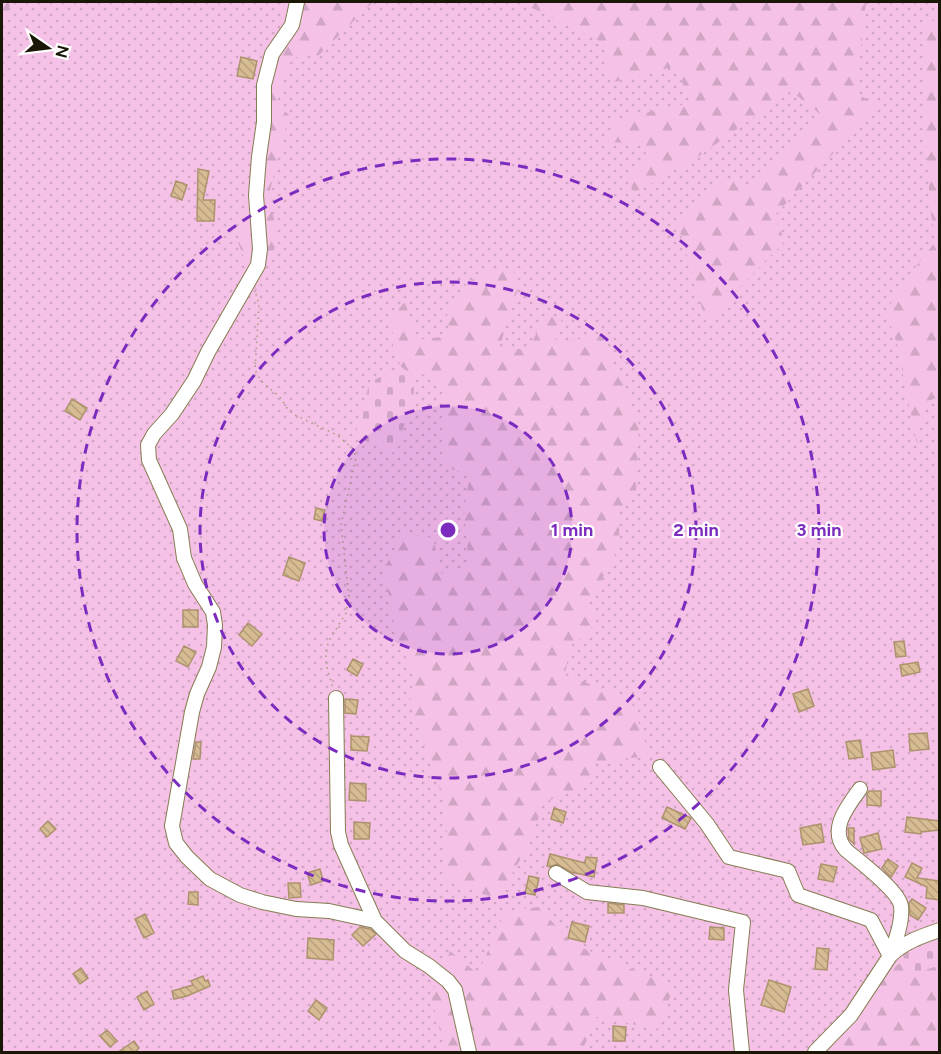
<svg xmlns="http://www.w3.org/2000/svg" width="941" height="1054" font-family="Figtree,sans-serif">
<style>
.grass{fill:url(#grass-dots)}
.forest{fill:url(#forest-firs)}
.cemetery{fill:url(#cemetery-stones)}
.building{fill:url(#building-back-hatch);stroke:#ad936d;stroke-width:1.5}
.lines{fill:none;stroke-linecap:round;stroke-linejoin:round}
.minor-casing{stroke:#867c51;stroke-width:16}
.path{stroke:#a69e7a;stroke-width:1.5;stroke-dasharray:1.5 4.5;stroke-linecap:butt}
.minor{stroke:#fff;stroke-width:14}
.ring{fill:none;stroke:#7b2cbf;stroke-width:3;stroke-dasharray:10 8}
.centre{fill:#7b2cbf;stroke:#fff;stroke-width:3}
.ring-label{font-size:18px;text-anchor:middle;font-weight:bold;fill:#7b2cbf;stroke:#fff;stroke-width:4.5;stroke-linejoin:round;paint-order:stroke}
</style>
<defs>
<pattern id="grass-dots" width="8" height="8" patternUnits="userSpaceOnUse" patternTransform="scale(1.5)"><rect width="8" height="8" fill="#f5c1e6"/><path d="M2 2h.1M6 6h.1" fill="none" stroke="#d1a5c4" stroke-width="1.8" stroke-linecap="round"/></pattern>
<pattern id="forest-firs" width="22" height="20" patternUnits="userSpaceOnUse" patternTransform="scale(1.5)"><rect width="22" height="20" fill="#f5c1e6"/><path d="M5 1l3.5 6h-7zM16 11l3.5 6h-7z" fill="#d1a5c4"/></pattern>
<pattern id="cemetery-stones" width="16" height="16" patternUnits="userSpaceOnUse" patternTransform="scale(1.5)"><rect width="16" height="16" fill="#f5c1e6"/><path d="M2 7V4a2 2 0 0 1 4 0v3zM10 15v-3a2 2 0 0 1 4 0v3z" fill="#d1a5c4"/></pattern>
<pattern id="building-back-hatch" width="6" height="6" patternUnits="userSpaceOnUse" patternTransform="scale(1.5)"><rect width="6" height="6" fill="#d6bb93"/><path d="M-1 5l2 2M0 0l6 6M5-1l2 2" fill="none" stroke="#b7a07d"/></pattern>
</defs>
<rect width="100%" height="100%" fill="#f1e7b8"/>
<path class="grass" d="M2,2H939V1052H2Z"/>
<path class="forest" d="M2,2H11L2,29Z
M285,2H373L319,55L292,58L276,102L289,115L268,198L279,237L256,291L238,242Z
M520,2H866L856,93L878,106L774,216L785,241L706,322L677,221L725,180L753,185L824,117L791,91L699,156L634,193L626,175L648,159L642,144L608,142L613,120L690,103L676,66L611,83L603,43Z
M939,19V397L925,402L917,444L897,344L886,311L907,278L935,242L930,205L923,99L926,69L925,23Z
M487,269L512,270L520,282L499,349H529L545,315L562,318L554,344L600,335L624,385L639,424L636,493L618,511L620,545L589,604L597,620L586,635L570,646L565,675L630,698L650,756L594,762V781L543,803L532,839L498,899L462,887L442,878L447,832L443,798L410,703L415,671L398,645L384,568L396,548L401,533L433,538L442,575L469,567L464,510L470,475L442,466V385L415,370V378L401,367L393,348L392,315L405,302L417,340L449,336L447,315L463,287Z
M539,907L571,943L674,987L657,1029L596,1017L582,1051L540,1052H448L443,1043L431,995L450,951L478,974L505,911Z
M905,960L911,975L939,965V1052H823L827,1047L854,1023L891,969Z"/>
<path class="cemetery" d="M401,367L415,378L413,399L395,453L354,436L370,382Z
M939,934V965L911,975L901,950Z"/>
<path class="building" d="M241,57L257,61L253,79L237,76Z
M198,169L209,171L203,200H215L214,221H197Z
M176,181L187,185L182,200L171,196Z
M72,399L87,408L80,420L65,411Z
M316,508L325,510L322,521L314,519Z
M289,557L305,563L299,581L283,575Z
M183,610H198V627H183Z
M248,623L262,634L252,646L239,635Z
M904,641L906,656L896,657L894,642Z
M184,646L196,652L188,667L176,661Z
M353,659L363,664L357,676L347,670Z
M918,662L920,672L902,676L900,665Z
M808,689L814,706L799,712L793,694Z
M345,699L358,700L356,714L345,713Z
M927,733L929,749L910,751L909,734Z
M351,736L369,737L367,751L351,750Z
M860,740L863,757L849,759L846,742Z
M196,742H201L200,759H193Z
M893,750L895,767L873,770L871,753Z
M350,783L366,784V801L349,800Z
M869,791H881V806L867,805V794Z
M667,807L691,818L685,829L662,818Z
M554,808L566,812L563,823L551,819Z
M907,817L939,821V830L921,832V834L905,832Z
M48,821L56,829L47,837L40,829Z
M354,822L370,823L369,839H354Z
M821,824L824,842L803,845L800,828Z
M848,828H854V844L849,839Z
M878,833L882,849L864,853L860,838Z
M550,854L585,863L586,857L597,858L594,877L571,872L557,864L550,867L547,866Z
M888,859L898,866L891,877L882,868Z
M912,863L922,868L917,878L939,881V900L926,898L927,887L905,877Z
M821,864L837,867L833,882L818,879Z
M320,869L323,881L311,885L307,873Z
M529,876L539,878L535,895L525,893Z
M288,883H300L301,897L289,898Z
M189,892H198V905L188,904Z
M912,899L926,908L918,920L910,915L909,903Z
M608,903L624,905V913H608Z
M145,914L154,933L144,938L135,919Z
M572,922L589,926L585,942L568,938Z
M360,927L370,929L376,934L363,946L352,935Z
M710,927L724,928V940L709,939Z
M308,938L334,940L333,960L307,958Z
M817,948L829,949L827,970L815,969Z
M81,968L88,978L80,984L73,974Z
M203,976L205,981L208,980L210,986L187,996L174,999L172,991L193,985L191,981Z
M769,980L791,987L784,1012L761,1005Z
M147,991L154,1004L144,1010L137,997Z
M316,1000L327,1008L319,1020L308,1011Z
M613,1026L626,1027L625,1041H613Z
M107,1030L117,1041L110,1047L100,1036Z
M134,1041L139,1048L134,1053H117Z"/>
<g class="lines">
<g class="minor-casing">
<path id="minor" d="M297,2L292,25L272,54L264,85V122L259,157L256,195L260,249L258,265L208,352L194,381L172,414L154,434L148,445L149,460L180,529L184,558L195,584L213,612L215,625L214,647L209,667L197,694L192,712L172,826L176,843L187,857L210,879L240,895L262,902L296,909L329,911L375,921L405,951L429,966L448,981L455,990L469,1052
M336,698L338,832L341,845L375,921
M660,767L707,824L729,857L788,871L798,895L871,920L890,956
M860,789C847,807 828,830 846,850C859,861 899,891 901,906C903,922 895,942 890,956
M556,873L587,892L643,898L743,922L736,990L742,1052
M815,1052L851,1015L890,956C902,943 922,936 940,930"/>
</g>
<path class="path" d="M256,294L259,304L255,370L261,381L280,397L286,407L293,414L337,435L352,448L356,457L341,525L349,597L346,613L330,639L326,649V664L333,688"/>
<use href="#minor" class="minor"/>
</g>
<circle cx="448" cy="530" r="124" fill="#7b2cbf" fill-opacity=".12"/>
<g class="ring">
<circle cx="448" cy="530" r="124"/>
<circle cx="448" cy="530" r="248"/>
<circle cx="448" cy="530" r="371"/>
</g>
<circle cx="448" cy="530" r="9" class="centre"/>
<g class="ring-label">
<text x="572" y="536">1 min</text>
<text x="696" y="536">2 min</text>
<text x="819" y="536">3 min</text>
</g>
<rect width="941" height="1054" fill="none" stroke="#1b1706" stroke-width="6"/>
<g transform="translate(48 48) rotate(104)" stroke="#ffffff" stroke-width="4.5" paint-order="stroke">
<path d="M0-4.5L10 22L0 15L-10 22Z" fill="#1b1706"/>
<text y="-9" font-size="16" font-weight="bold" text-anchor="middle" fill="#1b1706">N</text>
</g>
</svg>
